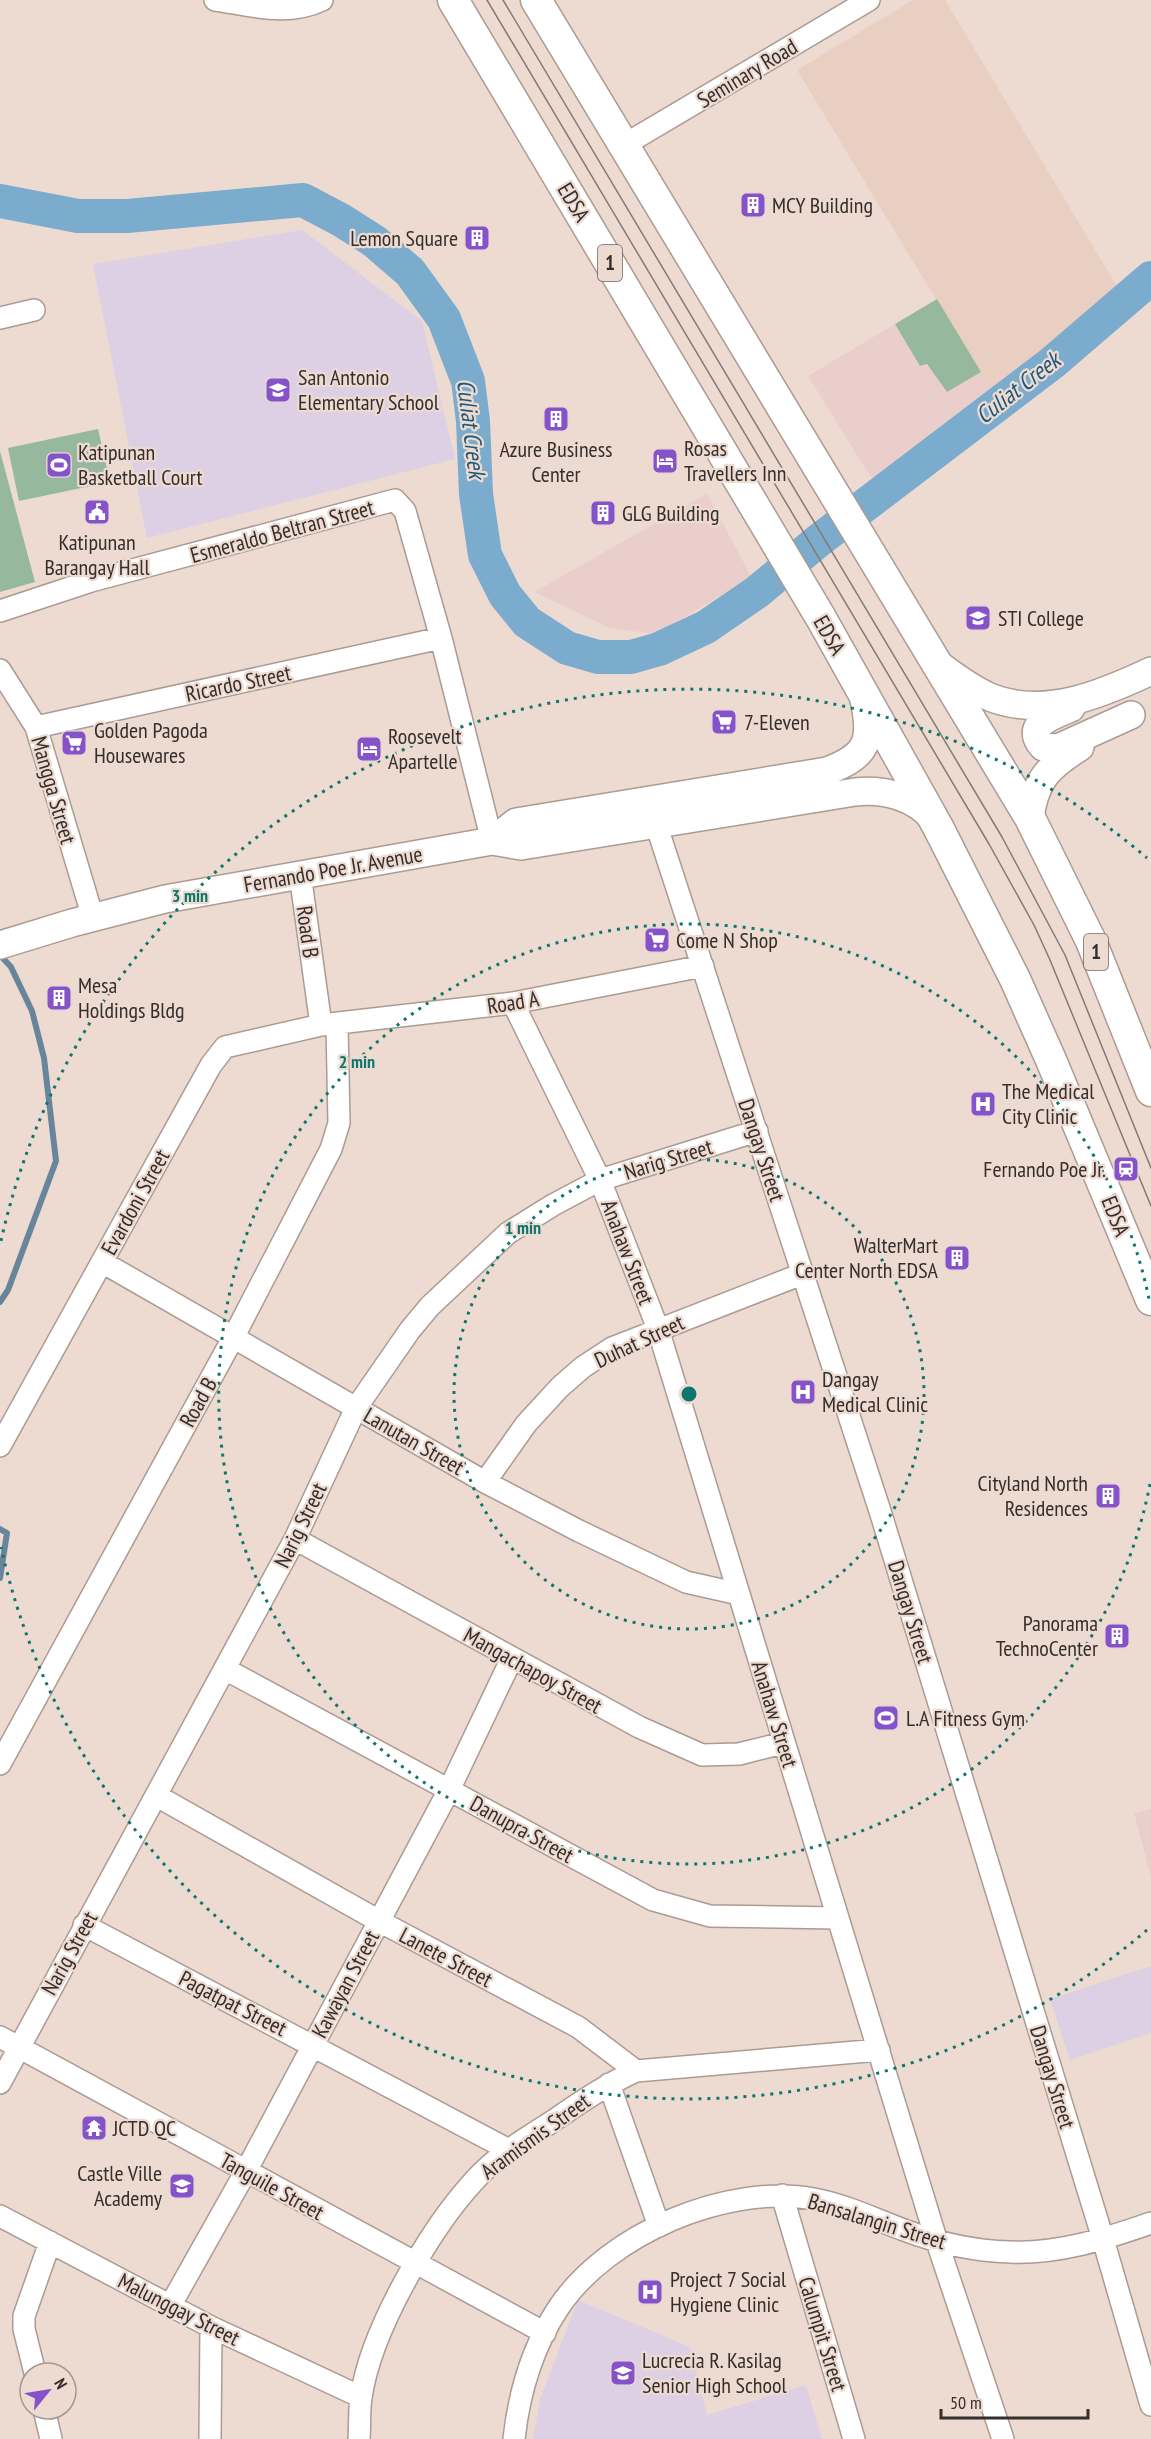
<svg xmlns="http://www.w3.org/2000/svg" width="1151" height="2439" font-family="'PT Sans Narrow',sans-serif">
<style>
.commercial{fill:#e9cecc}
.built{fill:#e8cfc2}
.education{fill:#ddd0e4}
.green{fill:#96b89c}
.lines{fill:none;stroke-linecap:round;stroke-linejoin:round}
.stream{stroke:#67869c;stroke-width:6}
.river{stroke:#7caccd;stroke-width:34}
.minor-casing{stroke:#ac9b92;stroke-width:24}
.major-casing{stroke:#ac9b92;stroke-width:30}
.highway-casing{stroke:#ac9b92;stroke-width:33}
.minor{stroke:#fff;stroke-width:21}
.major{stroke:#fff;stroke-width:27}
.highway{stroke:#fff;stroke-width:30}
.tram{stroke:#857973;stroke-width:1.5}
.ring{fill:none;stroke:#0f766e;stroke-width:3;stroke-dasharray:3 6}
.labels{text-anchor:middle;stroke-width:4.5;stroke-linejoin:round;paint-order:stroke}
.shield{fill:#eddbd2;stroke:#6c625d;stroke-width:1.5}
.shield-label{font-size:21px;font-weight:bold;fill:#352e2b}
.street-label{font-size:22px;fill:#352e2b;stroke:#eddbd2}
.poi-label{font-size:22px;fill:#352e2b;stroke:#eddbd2;text-anchor:start}
.water-label{font-size:24px;font-style:italic;fill:#1f5879;stroke:#eddbd2}
.centre{fill:#0f766e;stroke:#eddbd2;stroke-width:3}
.ring-label{font-size:18px;text-anchor:middle;font-weight:bold;fill:#0f766e;stroke:#eddbd2;stroke-width:4.5;stroke-linejoin:round;paint-order:stroke}
</style>
<rect width="100%" height="100%" fill="#eddbd2"/>
<path class="commercial" d="M895,324L920,366L927,363L947,392L981,372L994,395L875,484L808,376Z
M707,494L752,578L655,634L610,628L534,592Z
M1151,1809V1876L1134,1813Z"/>
<path class="built" d="M913,0H945L1118,288L994,395L797,70Z"/>
<path class="education" d="M302,230L422,321L455,459L147,538L93,264Z
M1151,1966V2033L1070,2060L1050,1999Z
M578,2300L690,2347L707,2415L806,2385L822,2439H533L540,2399Z"/>
<path class="green" d="M937,299L981,372L947,392L927,364L920,366L895,324Z
M98,429L110,482L19,501L8,448Z
M0,451L35,582L0,592Z"/>
<g class="lines">
<path class="stream" d="M0,955L11,967L32,1011L44,1058L56,1161L8,1290L0,1302
M0,1529L7,1533L0,1578"/>
<path class="river" d="M0,201L78,216H127L303,200L341,220L374,241L410,272L444,319L468,381L473,421L476,494L485,555L505,595L527,622L567,648L598,657H631L659,649L706,627L757,592L818,541L1052,363L1151,278"/>
<g class="minor-casing">
<path id="minor" d="M215,0C251,5 287,17 322,0
M624,145L869,0
M0,318L34,310
M0,611L91,581L395,500L405,511L441,638L492,841
M0,670L36,727L93,918
M36,727L441,638
M656,824L880,1511L1103,2239L1151,2405
M300,874L321,1025
M513,1003L600,1180L658,1329L937,2242L1003,2439
M102,1262L485,1482L579,1531L686,1582L739,1594
M0,1446L211,1065L225,1047L321,1025L513,1003L703,966
M485,1482L526,1424L560,1387L583,1367L612,1348L802,1274
M295,1539L639,1727L702,1755L739,1754L783,1743
M225,1669L653,1900L710,1916L838,1918
M0,1764L233,1338L331,1149L339,1123L337,1024
M157,1796L379,1921L578,2027L636,2071
M84,1925L509,2150
M0,2037L545,2333
M0,2083L295,1539L356,1408L410,1330L430,1306L508,1233L553,1205L600,1180L757,1131
M609,2084L659,2226
M782,2195L854,2439
M0,2216L211,2327L361,2397
M170,2306L246,2171L449,1790L512,1658
M35,2373L24,2329V2316L50,2242
M44,2409L51,2439
M210,2439L211,2327
M359,2439C360,2425 359,2411 361,2398C370,2332 429,2230 474,2181C495,2157 523,2140 550,2123C578,2104 605,2085 636,2071L879,2050
M514,2439C519,2393 533,2346 559,2307C608,2234 727,2183 814,2199C846,2205 874,2219 904,2230C938,2243 973,2251 1010,2252C1059,2254 1105,2239 1151,2223"/>
</g>
<g class="major-casing">
<path id="major" d="M938,664C955,677 973,690 992,698C1046,718 1102,694 1151,671
M1071,708C1055,715 1022,724 1043,747L1058,748L1131,715
M1030,818C1035,780 1048,767 1080,747
M492,841L516,822L827,771C868,756 873,740 864,700
M0,945L72,923L165,899L492,841L521,846L855,792C883,789 915,796 934,820"/>
</g>
<g class="highway-casing">
<path id="highway" d="M453,0L821,618L938,827L1015,979L1051,1060L1151,1300
M536,0L1030,818L1091,941L1151,1091"/>
</g>
<use href="#minor" class="minor"/>
<use href="#major" class="major"/>
<use href="#highway" class="highway"/>
<path class="tram" d="M487,0L989,844L1034,925L1050,960L1151,1206
M503,0L1002,837L1065,955L1151,1168"/>
</g>
<g class="ring">
<circle cx="689" cy="1394" r="235"/>
<path d="M1150 1484A470 470 0 1 1 1150 1304"/>
<path d="M1147 1930A705 705 0 0 1 1 1547M1 1241A705 705 0 0 1 1147 858"/>
</g>
<defs>
<g id="building-square" transform="scale(1.35)"><rect x="-9" y="-9" width="18" height="18" rx="4" fill="#8652ca" stroke="#eddbd2"/><path d="M-4-6H4V6H1V3H-1V6H-4ZM-2.5-4.3h1.7v1.8h-1.7ZM.8-4.3h1.7v1.8H.8ZM-2.5-1h1.7V.8h-1.7ZM.8-1h1.7V.8H.8Z" fill="#fff"/></g>
<g id="school-square" transform="scale(1.35)"><rect x="-9" y="-9" width="18" height="18" rx="4" fill="#8652ca" stroke="#eddbd2"/><path d="M0-5L7-2L0 1L-7-2ZM-4 1L0 2.5L4 1V4Q0 6-4 4Z" fill="#fff"/></g>
<g id="hotel-square" transform="scale(1.35)"><rect x="-9" y="-9" width="18" height="18" rx="4" fill="#8652ca" stroke="#eddbd2"/><path d="M-6-4.5h1.5V1H6V5H4.5V3h-9V5H-6ZM-4 0a1.8 1.8 0 1 1 3.6 0ZM.5 0V-2.5h3Q6-2.5 6 0Z" fill="#fff"/></g>
<g id="stadium-square" transform="scale(1.35)"><rect x="-9" y="-9" width="18" height="18" rx="4" fill="#8652ca" stroke="#eddbd2"/><path d="M0-5a6.5 5 0 1 0 0 10a6.5 5 0 1 0 0-10ZM-3.5-1.8h7v3.6h-7Z" fill="#fff"/></g>
<g id="civic-square" transform="scale(1.35)"><rect x="-9" y="-9" width="18" height="18" rx="4" fill="#8652ca" stroke="#eddbd2"/><path d="M-.6-6.5H3V-4.5H.6V-3L4-1V1h2V6H-6V1h2V-1L-.6-3ZM-1.2 2.5V6h2.4V2.5Z" fill="#fff"/></g>
<g id="university-square" transform="scale(1.35)"><rect x="-9" y="-9" width="18" height="18" rx="4" fill="#8652ca" stroke="#eddbd2"/><path d="M0-5L7-2L0 1L-7-2ZM-4 1L0 2.5L4 1V4Q0 6-4 4Z" fill="#fff"/></g>
<g id="supermarket-square" transform="scale(1.35)"><rect x="-9" y="-9" width="18" height="18" rx="4" fill="#8652ca" stroke="#eddbd2"/><path d="M-6-5.5h2.5l.6 2H6L4.5 2H-2.5L-4.4-4H-6ZM-1.5 3.2a1.3 1.3 0 1 0 .1 0ZM3 3.2a1.3 1.3 0 1 0 .1 0Z" fill="#fff"/></g>
<g id="hospital-square" transform="scale(1.35)"><rect x="-9" y="-9" width="18" height="18" rx="4" fill="#8652ca" stroke="#eddbd2"/><path d="M-5-5h3v3.5h4V-5h3V5h-3V1.5h-4V5h-3Z" fill="#fff"/></g>
<g id="station-square" transform="scale(1.35)"><rect x="-9" y="-9" width="18" height="18" rx="4" fill="#8652ca" stroke="#eddbd2"/><path d="M-3-6H3Q5-6 5-4V2Q5 4 3 4L4.5 6H3L1.5 4h-3L-3 6H-4.5L-3 4Q-5 4-5 2V-4Q-5-6-3-6ZM-3.5-4v3h7v-3ZM-3.5 1v1.5H-2V1ZM2 1v1.5H3.5V1Z" fill="#fff"/></g>
<g id="temple-square" transform="scale(1.35)"><rect x="-9" y="-9" width="18" height="18" rx="4" fill="#8652ca" stroke="#eddbd2"/><path d="M0-6L5-2H3V0L6.5 2.5H4V6H1.5V3h-3V6H-4V2.5H-6.5L-3 0V-2H-5Z" fill="#fff"/></g>
</defs>
<g fill-rule="evenodd">
<use href="#building-square" x="753" y="205"/>
<use href="#building-square" x="477" y="238"/>
<use href="#school-square" x="278" y="390"/>
<use href="#building-square" x="556" y="419"/>
<use href="#hotel-square" x="665" y="461"/>
<use href="#stadium-square" x="59" y="465"/>
<use href="#civic-square" x="97" y="512"/>
<use href="#building-square" x="603" y="513"/>
<use href="#university-square" x="978" y="618"/>
<use href="#supermarket-square" x="724" y="722"/>
<use href="#supermarket-square" x="74" y="743"/>
<use href="#hotel-square" x="369" y="749"/>
<use href="#supermarket-square" x="657" y="940"/>
<use href="#building-square" x="59" y="998"/>
<use href="#hospital-square" x="983" y="1104"/>
<use href="#station-square" x="1126" y="1169"/>
<use href="#building-square" x="957" y="1258"/>
<use href="#hospital-square" x="803" y="1392"/>
<use href="#building-square" x="1108" y="1496"/>
<use href="#building-square" x="1117" y="1636"/>
<use href="#stadium-square" x="886" y="1718"/>
<use href="#temple-square" x="94" y="2128"/>
<use href="#school-square" x="182" y="2186"/>
<use href="#hospital-square" x="650" y="2292"/>
<use href="#school-square" x="623" y="2373"/>
</g>
<g class="labels">
<g class="shield">
<rect x="598" y="245" width="24" height="36" rx="4.5"/>
<rect x="1084" y="934" width="24" height="36" rx="4.5"/>
</g>
<g class="shield-label">
<text x="610" y="270">1</text>
<text x="1096" y="959">1</text>
</g>
<g class="street-label">
<text transform="translate(747 73) rotate(-31)" y="8">Seminary Road</text>
<text transform="translate(574 202) rotate(59)" y="8">EDSA</text>
<text transform="translate(282 531) rotate(-15)" y="8">Esmeraldo Beltran Street</text>
<text transform="translate(830 635) rotate(60)" y="8">EDSA</text>
<text transform="translate(238 683) rotate(-12)" y="8">Ricardo Street</text>
<text transform="translate(54 790) rotate(74)" y="8">Mangga Street</text>
<text transform="translate(333 869) rotate(-10)" y="8">Fernando Poe Jr. Avenue</text>
<text transform="translate(308 932) rotate(82)" y="8">Road B</text>
<text transform="translate(513 1002) rotate(-9)" y="8">Road A</text>
<text transform="translate(762 1150) rotate(72)" y="8">Dangay Street</text>
<text transform="translate(668 1159) rotate(-17)" y="8">Narig Street</text>
<text transform="translate(135 1202) rotate(-61)" y="8">Evardoni Street</text>
<text transform="translate(1116 1216) rotate(68)" y="8">EDSA</text>
<text transform="translate(628 1252) rotate(69)" y="8">Anahaw Street</text>
<text transform="translate(639 1341) rotate(-25)" y="8">Duhat Street</text>
<text transform="translate(198 1402) rotate(-61)" y="8">Road B</text>
<text transform="translate(414 1441) rotate(30)" y="8">Lanutan Street</text>
<text transform="translate(300 1525) rotate(-64)" y="8">Narig Street</text>
<text transform="translate(911 1612) rotate(73)" y="8">Dangay Street</text>
<text transform="translate(533 1670) rotate(29)" y="8">Mangachapoy Street</text>
<text transform="translate(775 1714) rotate(73)" y="8">Anahaw Street</text>
<text transform="translate(522 1829) rotate(29)" y="8">Danupra Street</text>
<text transform="translate(69 1953) rotate(-61)" y="8">Narig Street</text>
<text transform="translate(446 1957) rotate(28)" y="8">Lanete Street</text>
<text transform="translate(345 1984) rotate(-62)" y="8">Kawayan Street</text>
<text transform="translate(233 2003) rotate(27)" y="8">Pagatpat Street</text>
<text transform="translate(1053 2077) rotate(73)" y="8">Dangay Street</text>
<text transform="translate(535 2136) rotate(-36)" y="8">Aramismis Street</text>
<text transform="translate(272 2186) rotate(29)" y="8">Tanguile Street</text>
<text transform="translate(877 2221) rotate(17)" y="8">Bansalangin Street</text>
<text transform="translate(179 2309) rotate(27)" y="8">Malunggay Street</text>
<text transform="translate(823 2334) rotate(73)" y="8">Calumpit Street</text>
</g>
<g class="poi-label">
<text x="772" y="213">MCY Building</text>
<text x="458" y="246" text-anchor="end">Lemon Square</text>
<text x="298" y="385">San Antonio<tspan x="298" dy="25">Elementary School</tspan></text>
<text x="684" y="456">Rosas<tspan x="684" dy="25">Travellers Inn</tspan></text>
<text x="556" y="457" text-anchor="middle">Azure Business<tspan x="556" dy="25">Center</tspan></text>
<text x="78" y="460">Katipunan<tspan x="78" dy="25">Basketball Court</tspan></text>
<text x="622" y="521">GLG Building</text>
<text x="97" y="550" text-anchor="middle">Katipunan<tspan x="97" dy="25">Barangay Hall</tspan></text>
<text x="998" y="626">STI College</text>
<text x="744" y="730">7-Eleven</text>
<text x="94" y="738">Golden Pagoda<tspan x="94" dy="25">Housewares</tspan></text>
<text x="388" y="744">Roosevelt<tspan x="388" dy="25">Apartelle</tspan></text>
<text x="676" y="948">Come N Shop</text>
<text x="78" y="993">Mesa<tspan x="78" dy="25">Holdings Bldg</tspan></text>
<text x="1002" y="1099">The Medical<tspan x="1002" dy="25">City Clinic</tspan></text>
<text x="1106" y="1177" text-anchor="end">Fernando Poe Jr.</text>
<text x="938" y="1253" text-anchor="end">WalterMart<tspan x="938" dy="25">Center North EDSA</tspan></text>
<text x="822" y="1387">Dangay<tspan x="822" dy="25">Medical Clinic</tspan></text>
<text x="1088" y="1491" text-anchor="end">Cityland North<tspan x="1088" dy="25">Residences</tspan></text>
<text x="1098" y="1631" text-anchor="end">Panorama<tspan x="1098" dy="25">TechnoCenter</tspan></text>
<text x="906" y="1726">L.A Fitness Gym</text>
<text x="113" y="2136">JCTD QC</text>
<text x="162" y="2181" text-anchor="end">Castle Ville<tspan x="162" dy="25">Academy</tspan></text>
<text x="670" y="2287">Project 7 Social<tspan x="670" dy="25">Hygiene Clinic</tspan></text>
<text x="642" y="2368">Lucrecia R. Kasilag<tspan x="642" dy="25">Senior High School</tspan></text>
</g>
<g class="water-label">
<text transform="translate(1018 388) rotate(-38)" y="8">Culiat Creek</text>
<text transform="translate(471 429) rotate(83)" y="8">Culiat Creek</text>
</g>
</g>
<circle cx="689" cy="1394" r="9" class="centre"/>
<g class="ring-label">
<text x="190" y="902">3 min</text>
<text x="357" y="1068">2 min</text>
<text x="523" y="1234">1 min</text>
</g>
<g transform="translate(48 2391) rotate(60)"><circle r="28" fill="#eddbd2" stroke="#a3968f" stroke-width="1.5"/>
<path d="M0-4.5L10 22L0 15L-10 22Z" fill="#8652ca"/>
<text y="-9" font-size="16" font-weight="bold" text-anchor="middle" fill="#352e2b">N</text>
</g>
<path d="M941 2409v9h147v-9" fill="none" stroke="#352e2b" stroke-width="3"/>
<text x="950" y="2409" font-size="18" fill="#352e2b" stroke="#eddbd2" stroke-width="4.5" paint-order="stroke">50 m</text>
</svg>
